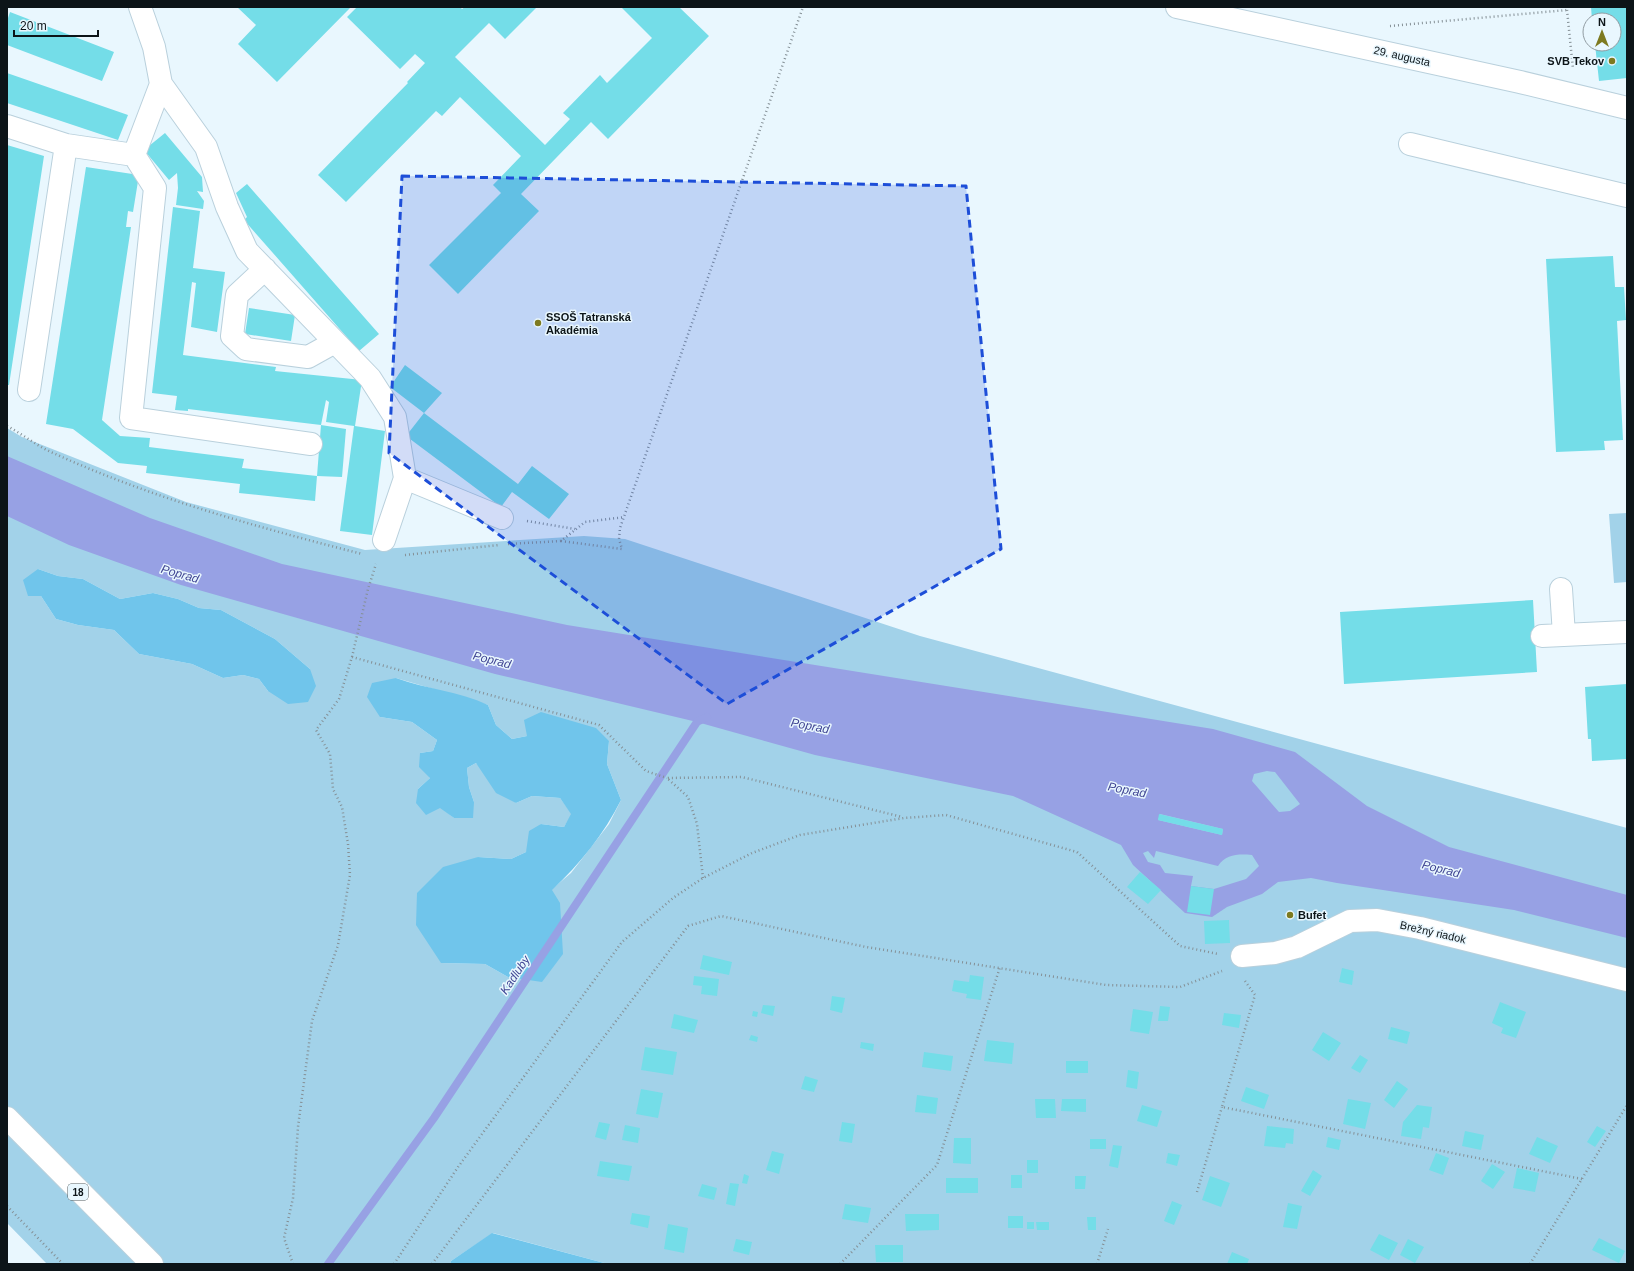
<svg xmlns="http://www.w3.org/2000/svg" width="1634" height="1271" font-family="Helvetica,sans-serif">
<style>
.green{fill:#a2d2e9;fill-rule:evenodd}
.forest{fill:#70c5eb}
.water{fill:#97a1e4;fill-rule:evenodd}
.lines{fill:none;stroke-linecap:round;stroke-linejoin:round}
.stream{stroke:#97a1e4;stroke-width:8}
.building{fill:#74dde8}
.minor-casing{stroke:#b9d0dc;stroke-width:24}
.major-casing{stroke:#b9d0dc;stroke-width:24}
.path{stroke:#859096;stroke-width:2.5;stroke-dasharray:1 3;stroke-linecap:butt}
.minor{stroke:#fff;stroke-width:22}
.major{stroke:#fff;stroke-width:22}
.marked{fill:#1d4ed8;fill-opacity:0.2;stroke:#1d4ed8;stroke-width:3;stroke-dasharray:8 5;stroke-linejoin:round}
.poi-dot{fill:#7d7a20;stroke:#e9f7fe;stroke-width:1.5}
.labels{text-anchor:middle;stroke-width:3;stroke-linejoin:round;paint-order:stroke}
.shield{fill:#e9f7fe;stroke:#4e585d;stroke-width:1}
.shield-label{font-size:10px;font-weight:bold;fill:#0c1418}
.street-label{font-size:11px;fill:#0c1418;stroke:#e9f7fe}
.poi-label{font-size:11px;font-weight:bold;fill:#0c1418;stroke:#e9f7fe;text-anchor:start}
.water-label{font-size:12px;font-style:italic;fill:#404594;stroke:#e9f7fe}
</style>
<rect width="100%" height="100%" fill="#e9f7fe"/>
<path class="green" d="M7,428L22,437L186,502L365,550L584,536L625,539L920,636L1627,828V1264H608L493,1233L451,1261L450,1264H47L7,1223ZM38,569L58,576L83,579L120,599L153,593L178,599L199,608L221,610L275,639L310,669L268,691L259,679L243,675L223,678L192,664L139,654L114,630L78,625L56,619L41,596ZM396,678L488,705L496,725L512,739L527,736L609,741L607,764L621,800L609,824L571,873L551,890L508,977L485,964L441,963L478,857L511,859L526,852L541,824L564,827L572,814L560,798L532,796L516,803L476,763L467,768L469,787L474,802L454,818L418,789L430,778L420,753L433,751L437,740L412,722L380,717Z
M1627,513V582L1614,583L1609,514Z"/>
<path class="forest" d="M38,569L58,576L83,579L120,599L153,593L178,599L199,608L221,610L275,639L310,669L316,686L308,702L288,704L268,691L259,679L243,675L223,678L192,664L139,654L114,630L78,625L56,619L41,596H28L23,580Z
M396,678C426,689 459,691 488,705L496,725L512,739L527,736L524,720L541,712L596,728L609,741L607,764L621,800C604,834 580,864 552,890L560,903L563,954L542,982L508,977L485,964L441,963L416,925L417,893L443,867L478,857L511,859L526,852L529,831L541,824L564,827L571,814L560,798L532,796L516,803L496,793L476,763L467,768L469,787L474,802L473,818H454L440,808L426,815L416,803L418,789L430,778L419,767L420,753L433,751L437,740L412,722L380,717L367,697L372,683Z
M492,1233L608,1264H450L451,1261Z"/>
<path class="water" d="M7,456L150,518L282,564L567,625L1213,729L1295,752L1367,806L1449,847L1627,895V938L1514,910L1337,883L1311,878L1278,882L1262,894L1227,907L1212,917L1185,913L1133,865L1121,845L1013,796L815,755L697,722L495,674L181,585L69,545L7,516ZM1267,771L1275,772L1300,804L1290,811L1279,812L1252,781L1254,774ZM1160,814L1223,829L1222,835L1158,820ZM1148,851L1154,858L1156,851L1218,866C1226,854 1238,854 1252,855L1259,866L1246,879L1214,889L1191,886L1193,876L1165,873L1160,865L1148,862L1143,853Z"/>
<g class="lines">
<path class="stream" d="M328,1264L434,1118L697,722L707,717"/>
</g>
<path class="building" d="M237,7H349L350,8L277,82L238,44L256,25Z
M357,7H460L462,9L465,7H537L505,39L489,23L455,57L545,145L570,119L563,113L600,75L607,83L652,38L621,7H679L709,36L608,139L591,122L521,194L539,211L458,294L429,265L501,193L493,185L521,156L460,97L442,116L436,111L346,202L318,175L408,83L407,82L425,63L415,54L400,69L347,17Z
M1591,7H1627V78L1599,81L1595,44H1614V20H1592Z
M10,12L114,52L102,81L7,45V21Z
M7,73L128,115L118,140L7,103Z
M165,133L202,177L203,192L197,191L204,201L203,209L176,205L178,188L177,173L169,180L144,150Z
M7,145L44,156L9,385H7Z
M86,167L139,175L133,212L128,211L126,227H131L102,420L120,436L150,438L149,447L244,459L242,468L317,476L321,425L346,429L342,477L317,476L315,501L239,493L240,484L146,473L147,466L118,463L73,429L46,424Z
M247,184L379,334L359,351L244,220L247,217L236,193Z
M173,207L200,211L193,268L225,272L217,332L191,327L196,283L192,282L183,355L276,367L275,371L362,380L355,426L385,431L372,535L340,531L354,426L326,422L329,402L326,400L321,425L188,409V411L175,410L177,396L152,393Z
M1613,256L1615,287H1624L1626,320L1617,321L1623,440L1604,441L1605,450L1556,452L1546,259Z
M249,308L295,315L291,341L245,334Z
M405,365L442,393L424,413L390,387Z
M424,413L518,484L532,466L569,494L549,519L512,492L501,507L406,436Z
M1533,600L1537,672L1344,684L1340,612Z
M1627,684V759L1592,761L1591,739H1588L1585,687Z
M1159,814L1223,829L1222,835L1158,820Z
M1140,872L1161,890L1148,904L1127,887Z
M1191,886L1214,889L1210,915L1187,912Z
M1229,920L1230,943L1205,944L1204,921Z
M703,955L732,962L729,975L700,969Z
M1342,968L1354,971L1352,985L1339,982Z
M970,975L984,977L981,1000L966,998L967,994L952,991L954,980L969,982Z
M694,976L719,979L717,996L701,994L702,986L693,985Z
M832,996L845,998L842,1013L830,1010Z
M1500,1002L1526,1012L1516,1038L1501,1033L1503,1028L1492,1023Z
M763,1005L775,1006L773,1016L761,1013Z
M1160,1006L1170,1007L1168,1021H1158Z
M1133,1009L1153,1012L1149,1034L1130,1031Z
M753,1011L758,1012L757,1017L752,1016Z
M1224,1013L1241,1015L1239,1028L1222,1025Z
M674,1014L698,1020L694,1033L671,1028Z
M1391,1027L1410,1032L1407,1044L1388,1039Z
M1323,1032L1341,1043L1329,1061L1312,1050Z
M751,1035L758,1037L757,1042L749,1040Z
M987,1040L1014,1043L1012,1064L984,1061Z
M861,1042L874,1044L873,1051L860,1048Z
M645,1047L677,1052L673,1075L641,1070Z
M924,1052L953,1056L951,1071L922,1067Z
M1360,1055L1368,1060L1360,1073L1351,1068Z
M1066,1061H1088V1073H1066Z
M1128,1070L1139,1072L1137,1089L1126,1087Z
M805,1076L818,1080L814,1092L801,1089Z
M1397,1081L1408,1089L1394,1108L1384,1100Z
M1246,1087L1269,1095L1264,1109L1241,1101Z
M641,1089L663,1093L658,1118L636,1114Z
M917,1095L938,1098L936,1114L915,1112Z
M1035,1099H1055L1056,1118H1036Z
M1062,1099H1086V1112L1061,1111Z
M1348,1099L1371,1103L1365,1129L1343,1124Z
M1142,1105L1162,1111L1157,1127L1137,1121Z
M1417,1105L1432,1107L1429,1128L1423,1127L1421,1139L1401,1136L1403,1122Z
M599,1122L610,1124L606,1140L595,1137Z
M842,1122L855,1124L852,1143L839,1141Z
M625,1125L640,1128L638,1143L622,1140Z
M1267,1126L1294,1129L1293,1144L1286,1143L1285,1148L1264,1146Z
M1597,1126L1606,1131L1595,1147L1587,1142Z
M1465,1131L1484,1135L1481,1150L1462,1146Z
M1328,1137L1341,1140L1339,1150L1326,1147Z
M1537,1137L1558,1146L1550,1163L1529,1154Z
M954,1138H971V1164L953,1163Z
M1090,1139H1106V1149H1090Z
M1113,1145L1122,1146L1118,1168L1109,1166Z
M772,1151L784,1154L779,1174L766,1170Z
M1168,1153L1180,1155L1177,1166L1166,1163Z
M1436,1153L1449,1158L1443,1175L1429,1170Z
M1027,1160H1038V1173H1027Z
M600,1161L632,1166L629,1181L597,1176Z
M1492,1164L1505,1172L1493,1189L1481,1181Z
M1517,1168L1539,1173L1535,1192L1513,1188Z
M1313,1170L1322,1176L1310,1196L1301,1191Z
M744,1174L749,1176L747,1184L742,1183Z
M1011,1175H1022V1188H1011Z
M1075,1176H1086L1085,1189H1075Z
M1210,1176L1230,1183L1221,1207L1202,1200Z
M946,1178H978V1193H946Z
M730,1183L739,1184L735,1206L726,1204Z
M702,1184L717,1188L714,1200L698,1196Z
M1172,1201L1182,1205L1174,1225L1164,1221Z
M1288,1203L1302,1206L1297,1229L1283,1227Z
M845,1204L871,1208L868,1223L842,1219Z
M632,1213L650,1216L648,1228L630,1224Z
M905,1214H939V1230L906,1231Z
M1008,1216H1023V1228H1008Z
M1087,1217H1096V1230H1088Z
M1027,1222H1034V1229H1027Z
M1036,1222H1049V1230H1037Z
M668,1224L688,1228L684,1253L664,1249Z
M1379,1234L1398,1243L1389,1260L1370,1250Z
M1599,1238L1625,1251L1619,1263L1592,1250Z
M736,1239L752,1242L749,1255L733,1251Z
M1408,1239L1424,1247L1415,1263L1400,1255Z
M875,1245H903V1262H876Z
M1232,1252L1249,1259L1247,1264H1227Z"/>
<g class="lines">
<g class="minor-casing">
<path id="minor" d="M140,7L154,47L161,84L206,147L227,207L247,251L370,378L395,417L405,478L384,540
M1177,7L1520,82L1627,108
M7,126L66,145L134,155L161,84
M1410,144L1627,196
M134,155L155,188L131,418L311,444
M265,269L237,295L232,336L246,349L308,357L335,342
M29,390L66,145
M405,478L502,518
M1561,589L1564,635
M1542,636L1627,632
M1242,956L1275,953L1297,947L1350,921L1377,920L1420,928L1627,980"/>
</g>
<g class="major-casing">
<path id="major" d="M7,1118L152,1264"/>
</g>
<path class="path" d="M1567,10L1573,69
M1390,26L1567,10V7
M7,426C22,434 36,445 51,452C151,498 257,527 362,554
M527,521L575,529
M561,541L622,549L619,539L620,528L803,7
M508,544L561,541L585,522L625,517
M405,555L499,545
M352,657L368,589L376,564
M703,878L697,824L688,797L667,778L742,777L902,817
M1245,981L1255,995L1222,1107L1582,1179
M1197,1192L1222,1107
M7,1206L63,1264
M293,1264L284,1238L293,1198L298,1127L312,1021L338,945L350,875L348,844L342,807L333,789L330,754L316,730L339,699L352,657L599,725L646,771L667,778
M394,1264L458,1167L622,942L673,898L703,878L752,853L800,835L904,818L946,815L1077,852L1180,946L1218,954
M432,1264L688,926L721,916L866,947L1106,985L1180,987L1222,971
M840,1264L937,1165L1000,967
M1097,1264L1108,1229
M1530,1264L1627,1105"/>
<use href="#minor" class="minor"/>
<use href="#major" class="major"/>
</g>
<path class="marked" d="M402,176L966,186L1001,549L727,704L389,453Z"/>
<g class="poi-dot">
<circle cx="1612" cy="61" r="4"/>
<circle cx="538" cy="323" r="4"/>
<circle cx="1290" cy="915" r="4"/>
</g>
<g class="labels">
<rect class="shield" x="68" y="1184" width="20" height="16" rx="3"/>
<g class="shield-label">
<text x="78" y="1196">18</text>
</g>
<g class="street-label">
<text transform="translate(1402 56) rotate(13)" y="4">29. augusta</text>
<text transform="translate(1433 932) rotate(13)" y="4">Brežný riadok</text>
</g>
<g class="poi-label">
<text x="1604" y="65" text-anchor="end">SVB Tekov</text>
<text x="546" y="321">SSOŠ Tatranská<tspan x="546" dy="13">Akadémia</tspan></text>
<text x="1298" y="919">Bufet</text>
</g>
<g class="water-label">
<text transform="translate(180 574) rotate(16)" y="4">Poprad</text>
<text transform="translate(492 660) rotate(14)" y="4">Poprad</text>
<text transform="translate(810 726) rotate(11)" y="4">Poprad</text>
<text transform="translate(1127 790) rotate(11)" y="4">Poprad</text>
<text transform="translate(1441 869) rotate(14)" y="4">Poprad</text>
<text transform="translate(515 975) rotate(-56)" y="4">Kadluby</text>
</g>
</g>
<rect width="1634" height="1271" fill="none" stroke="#0c1418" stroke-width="16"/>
<g transform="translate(1602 32)"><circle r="19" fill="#e9f7fe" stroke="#919ca2"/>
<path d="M0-3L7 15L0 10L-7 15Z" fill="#7d7a20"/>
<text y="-6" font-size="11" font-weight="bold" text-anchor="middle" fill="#0c1418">N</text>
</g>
<path d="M14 30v6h84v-6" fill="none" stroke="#0c1418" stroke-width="2"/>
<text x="20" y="30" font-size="12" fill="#0c1418" stroke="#e9f7fe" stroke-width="3" paint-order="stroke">20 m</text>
</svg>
